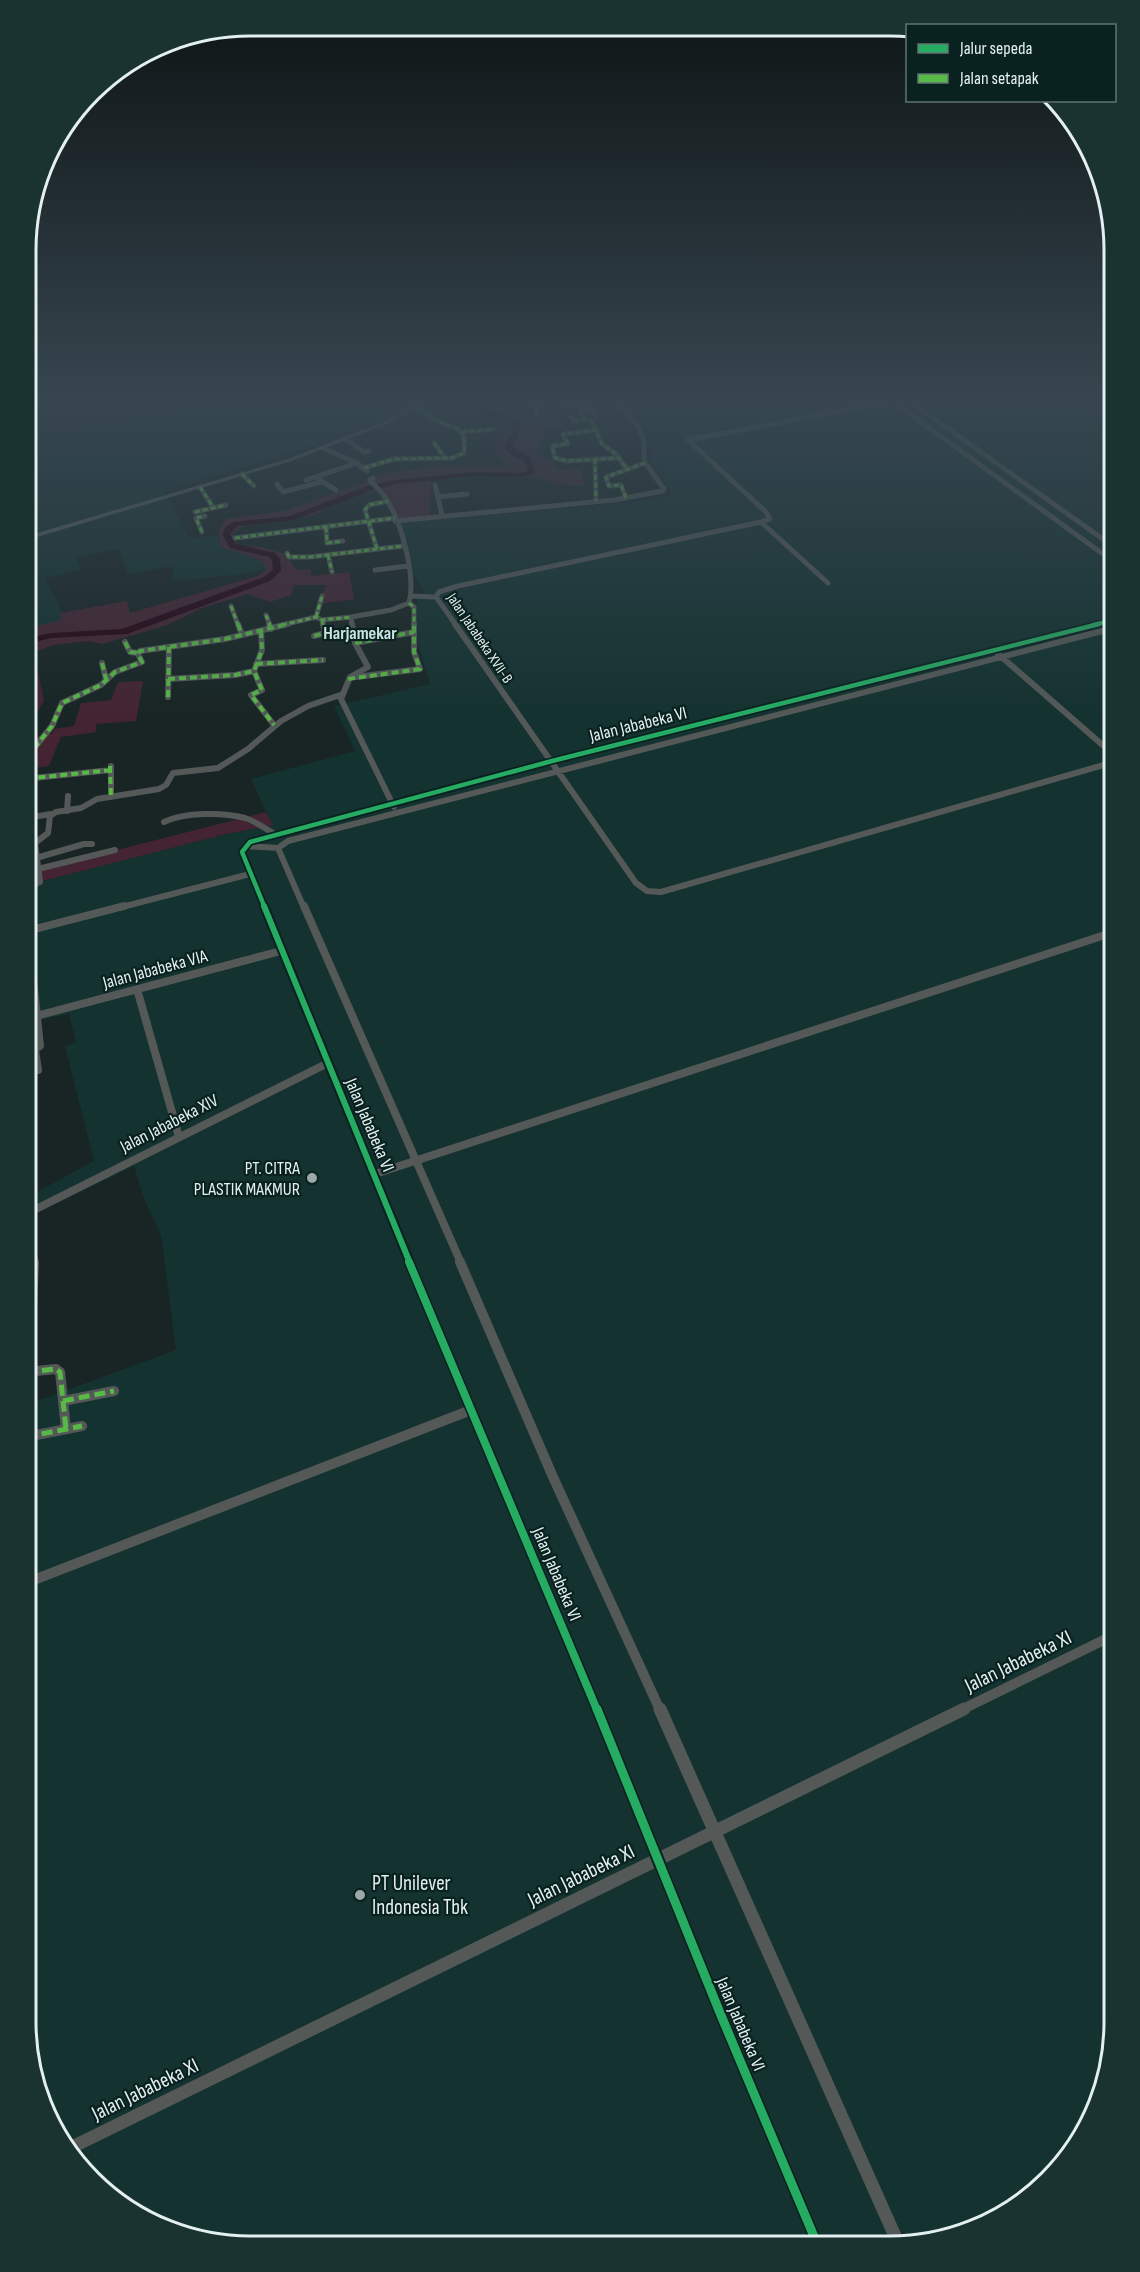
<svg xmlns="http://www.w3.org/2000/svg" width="1140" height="2272" font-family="'Sofia Sans Condensed',sans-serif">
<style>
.built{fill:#143230}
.green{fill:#442432}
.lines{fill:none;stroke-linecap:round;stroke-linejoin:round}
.river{fill:#260515;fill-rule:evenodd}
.minor-far4{stroke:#545958;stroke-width:5}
.minor-far3{stroke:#545958;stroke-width:6}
.minor-far2{stroke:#545958;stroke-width:8}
.minor-far1{stroke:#545958;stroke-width:10}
.minor{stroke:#545958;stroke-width:13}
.highway{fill:#575f5f;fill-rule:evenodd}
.quiet-far3{stroke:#58b947;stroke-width:3;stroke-dasharray:5 3;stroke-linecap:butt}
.quiet-far2{stroke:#58b947;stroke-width:4;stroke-dasharray:7 4;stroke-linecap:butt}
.quiet-far1{stroke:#58b947;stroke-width:4.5;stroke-dasharray:9 4.5;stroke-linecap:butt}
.quiet{stroke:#58b947;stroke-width:5;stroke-dasharray:11 5;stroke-linecap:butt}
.cycleway-far4-casing{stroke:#09211f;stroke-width:6}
.cycleway-far3-casing{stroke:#09211f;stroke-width:8}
.cycleway-far2-casing{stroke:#09211f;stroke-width:10}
.cycleway-far1-casing{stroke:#09211f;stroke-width:11}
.cycleway-casing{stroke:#09211f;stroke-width:13}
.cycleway-far4{stroke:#26ab63;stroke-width:4}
.cycleway-far3{stroke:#26ab63;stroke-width:4.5}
.cycleway-far2{stroke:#26ab63;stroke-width:6}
.cycleway-far1{stroke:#26ab63;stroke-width:8}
.cycleway{stroke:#26ab63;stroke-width:9}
.poi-dot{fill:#9ca9a8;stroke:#09211f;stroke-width:2}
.labels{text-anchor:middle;stroke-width:4.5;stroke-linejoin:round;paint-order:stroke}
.far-street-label{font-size:15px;fill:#e3f0ef;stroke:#09211f}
.far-quarter-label{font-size:18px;font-weight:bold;fill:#c9e5e2;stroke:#09211f}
.street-label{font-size:18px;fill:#e3f0ef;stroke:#09211f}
.poi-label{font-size:18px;fill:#e3f0ef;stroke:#09211f;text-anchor:end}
.near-street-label{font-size:21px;fill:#e3f0ef;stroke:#09211f}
.near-poi-label{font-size:21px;fill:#e3f0ef;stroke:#09211f;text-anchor:start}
.rim{fill:none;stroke:#e3f0ef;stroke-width:3}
</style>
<rect width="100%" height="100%" fill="#182524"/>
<path class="built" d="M200,400H411L380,417L293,452L164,491L189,538L218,536L221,547L261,560L266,569L234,575L172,581L173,566L128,574L119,549L76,557L81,570L45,578L59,604L62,620L27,629V435L91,429L205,407Z
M617,400H1068L1077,406L1085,404L1082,400H1114V2037L1098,2108L1068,2159L1015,2209L962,2235L890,2246L220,2245L151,2224L102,2191L63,2147L37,2094L26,2022V1405L176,1350L161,1235L144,1199L134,1166L26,1218V1198L94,1161L65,1046L76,1042L69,1014L40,1020L36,960L27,927V885L226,834L272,825L251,779L355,751L334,706L430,684L416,638L417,597L426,595L414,575L399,522L606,505L669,496L671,493L652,462V452L645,432L647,426Z"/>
<path class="green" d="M464,400H487L492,409C512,412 528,419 547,419L548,415L561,414L564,427L543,428V433L538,441L542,448L534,449L535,453L553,460L556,470L581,469L584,485C563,488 542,477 520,475C491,472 460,475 431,477L430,519L399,522L381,490L333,502L315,515L244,525L233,533L234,540L239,546L261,547L285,554L297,570L311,569V576L349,572L354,599L319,604L326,585H294L291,595L270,602L248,594L202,608L167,625L103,644L87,641L54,645L34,652L44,700L27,733V629L61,620L60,613L127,601L130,613L258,576L266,569L261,560L221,547C218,535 218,528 227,519L285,511L389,473L429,467H500L506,464L497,455L495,447L499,435L517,428C498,420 471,422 464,400Z
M143,681L136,721L96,724V732L61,737L49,766L33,768L27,762V737L52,734L54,729L74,726L81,703L111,700L118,682Z
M266,812L273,825L226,834L27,885V873Z"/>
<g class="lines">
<path class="river" d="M469,400H477L480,407L518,421L522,428L512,447L530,457L535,474L519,477L472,476L396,484L373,490L294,520L238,526L230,534L236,544L275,553L280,559L281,571L270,581L127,634L51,638L27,644V638L51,633L122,629L264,577L273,570L272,560L269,557L230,548L222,534L226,526L233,522L290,516L367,486L396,480L472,472L519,473L528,471L524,460L511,455L504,447L514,428L512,425L474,410Z"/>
<path class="minor-far4" d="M524,400L537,402
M553,400L554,402H575L585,420L592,421L602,444L616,454L627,469
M908,400L1114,547
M892,401L1114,562
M590,409L596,417
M579,410L590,409L584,400
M570,415L573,421L585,420
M536,416L537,402L553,401
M597,430L563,434L568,444L552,446L555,458L567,461L619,458
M462,432L494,429
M346,439L364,452L369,451
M688,440L897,400
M688,440L766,512L770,519L761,522
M434,443L445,458
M323,448L357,463L367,471
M595,459L596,501
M364,468L394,459L452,458L464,453C466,423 458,432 438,421C429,417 421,411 413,406
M242,474L254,486
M318,479L336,490
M306,480L357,463
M277,484L283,492L321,482
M435,485L442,515
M200,487L213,507
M438,497L467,494
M626,498L621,485L609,486L606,477L645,463
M195,512L226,505
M395,521L614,500L663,491L664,489L644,461V440L638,426L613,400
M326,527L327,543L343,541
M202,532L196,518L205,516
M235,538L395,518
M377,549L365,510L369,505L388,501
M287,553L289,557H310L403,546
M328,555L332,572
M375,570L408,566
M412,596L436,597
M409,603L414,607V625
M231,606L238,625
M266,615L270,625
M316,617L322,596
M322,620L323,625
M282,625L316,617L322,620L351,617
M352,625L351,617L391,610L409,603C416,578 402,524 388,502C384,494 376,487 370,480L373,478
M456,625L436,597L439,592L458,586L761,522L828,583
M1093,625L1114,620"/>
<path class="minor-far3" d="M238,624L242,635
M269,624L271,629
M352,624L355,643L368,667L350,677L341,699L394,807
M455,624L636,883L647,891L661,892L1114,762
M261,631L262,650L254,671L262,690L251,695L274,725
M314,636L325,633L323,624
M125,642L130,652L138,653
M355,643L414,632
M997,653L1114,755
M102,663L106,679
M256,664L323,660
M356,677L420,669L414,652V624
M168,679L235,675L254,671
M168,697L169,647
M111,766V797
M111,770L34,778L28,764L31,752L52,726L62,703L101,685L115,672L142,662L138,654L140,651L225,639L288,624
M67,811L68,796
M27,818L51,814
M164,822C185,812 222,812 245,818C255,821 265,828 274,834
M246,846L278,848
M36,858L84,844H92
M38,869L115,850
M27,887L40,882L35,843L48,833L50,816L56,812L81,808L97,799L159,789L166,785L173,773L218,768L248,749L281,721L308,706L343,694
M118,908L250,874
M265,908L242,852L250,842L552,761L1099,624
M304,908L278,848L288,841L1114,628"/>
<path class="minor-far2" d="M264,906L410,1263
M304,906L461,1263
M27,931L124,906
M27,951L31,960L40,1046L27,1052
M137,989L179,1137
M36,1016L281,951
M35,1050L38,1070
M375,1174L1114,932
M26,1214L328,1063
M26,1220L31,1232L34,1263"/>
<path class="minor-far1" d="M409,1262L597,1710
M460,1262L553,1477L660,1710
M26,1358L32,1307L34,1262
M26,1372L56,1369L60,1372L66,1429
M63,1401L114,1391
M26,1437L82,1426
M26,1583L471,1410
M961,1710L1114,1635"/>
<path class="minor" d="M597,1709L720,2013L818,2246
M660,1709L899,2245
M66,2150L964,1709"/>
<path class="highway" d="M418,400H425L389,423L292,461L27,540V536L288,459L385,421Z"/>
<path class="quiet-far3" d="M553,400L554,402H575L585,420L592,421L602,444L616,454L627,469
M579,410L590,409L584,400
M570,415L573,421L585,420
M536,416L537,402L553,401
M597,430L563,434L568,444L552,446L555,458L567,461L619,458
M462,432L494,429
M434,443L445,458
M595,459L596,501
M364,468L394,459L452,458L464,453C466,423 458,432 438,421C429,417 421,411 413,406
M242,474L254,486
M200,487L213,507
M626,498L621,485L609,486L606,477L645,463
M195,512L226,505
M326,527L327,543L343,541
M202,532L196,518L205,516
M235,538L395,518
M377,549L365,510L369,505L388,501
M287,553L289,557H310L403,546
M328,555L332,572
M409,603L414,607V625
M231,606L238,625
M266,615L270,625
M316,617L322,596
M322,620L323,625
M282,625L316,617L322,620L351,617"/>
<path class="quiet-far2" d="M238,624L242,635
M269,624L271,629
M261,631L262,650L254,671L262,690L251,695L274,725
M314,636L325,633L323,624
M125,642L130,652L138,653
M355,643L414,632
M102,663L106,679
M256,664L323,660
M168,679L235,675L254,671
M348,679L420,669L414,652V624
M168,697L169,647
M110,766L111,797
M111,770L34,778L28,764L31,752L52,726L62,703L101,685L115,672L142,662L138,654L140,651L225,639L288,624"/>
<path class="quiet-far1" d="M26,1220L31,1232L34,1263"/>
<path class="quiet" d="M26,1358L32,1307L34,1262
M26,1372L56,1369L60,1372L66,1429
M63,1401L114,1391
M26,1437L82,1426"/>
<g class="cycleway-far4-casing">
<path id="cycleway-far4" d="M1093,625L1114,620"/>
</g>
<g class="cycleway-far3-casing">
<path id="cycleway-far3" d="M265,908L242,852L250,842L552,761L1099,624"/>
</g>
<g class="cycleway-far2-casing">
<path id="cycleway-far2" d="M264,906L410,1263"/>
</g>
<g class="cycleway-far1-casing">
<path id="cycleway-far1" d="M409,1262L597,1710"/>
</g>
<g class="cycleway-casing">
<path id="cycleway" d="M597,1709L720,2013L818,2246"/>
</g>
<use href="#cycleway-far4" class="cycleway-far4"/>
<use href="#cycleway-far3" class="cycleway-far3"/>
<use href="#cycleway-far2" class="cycleway-far2"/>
<use href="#cycleway-far1" class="cycleway-far1"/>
<use href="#cycleway" class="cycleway"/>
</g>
<linearGradient id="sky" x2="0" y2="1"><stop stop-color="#0d1414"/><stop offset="0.56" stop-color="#374650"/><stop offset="1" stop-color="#374650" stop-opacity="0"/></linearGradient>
<rect width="1140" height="718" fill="url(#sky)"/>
<g class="poi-dot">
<circle cx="312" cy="1178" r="6"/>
<circle cx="360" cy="1895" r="6"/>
</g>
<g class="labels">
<g class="far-street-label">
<text transform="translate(480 638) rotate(56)" y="5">Jalan Jababeka XVII-B</text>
</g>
<g class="far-quarter-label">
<text x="360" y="639">Harjamekar</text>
</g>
<g class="street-label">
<text transform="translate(638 724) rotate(-14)" y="6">Jalan Jababeka VI</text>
<text transform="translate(155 969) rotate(-15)" y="6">Jalan Jababeka VIA</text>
<text transform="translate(169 1123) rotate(-27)" y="6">Jalan Jababeka XIV</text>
<text transform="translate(370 1125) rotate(67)" y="6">Jalan Jababeka VI</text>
<text transform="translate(557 1574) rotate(67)" y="6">Jalan Jababeka VI</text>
<text transform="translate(741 2024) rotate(67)" y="6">Jalan Jababeka VI</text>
</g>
<g class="poi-label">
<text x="300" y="1174">PT. CITRA<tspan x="300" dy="21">PLASTIK MAKMUR</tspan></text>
</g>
<g class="near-street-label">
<text transform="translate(1018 1661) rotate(-26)" y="7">Jalan Jababeka XI</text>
<text transform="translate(581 1875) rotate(-26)" y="7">Jalan Jababeka XI</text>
<text transform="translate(145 2089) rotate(-26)" y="7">Jalan Jababeka XI</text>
</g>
<g class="near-poi-label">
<text x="372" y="1890">PT Unilever<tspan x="372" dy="24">Indonesia Tbk</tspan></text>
</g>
</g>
<path d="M0 0H1140V2272H0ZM250 36H890A214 214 0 0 1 1104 250V2022A214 214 0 0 1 890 2236H250A214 214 0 0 1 36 2022V250A214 214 0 0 1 250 36Z" fill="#1a3230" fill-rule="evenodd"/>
<path class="rim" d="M250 36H890A214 214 0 0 1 1104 250V2022A214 214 0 0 1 890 2236H250A214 214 0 0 1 36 2022V250A214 214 0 0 1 250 36Z"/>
<rect x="906" y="24" width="210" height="78" fill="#09211f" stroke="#607472" stroke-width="1.5"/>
<rect x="918" y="44" width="30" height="9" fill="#26ab63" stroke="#607472" stroke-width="1.5"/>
<text x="960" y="54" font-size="18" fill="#e3f0ef">Jalur sepeda</text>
<rect x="918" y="74" width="30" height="9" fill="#58b947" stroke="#607472" stroke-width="1.5"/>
<text x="960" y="84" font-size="18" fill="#e3f0ef">Jalan setapak</text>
</svg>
